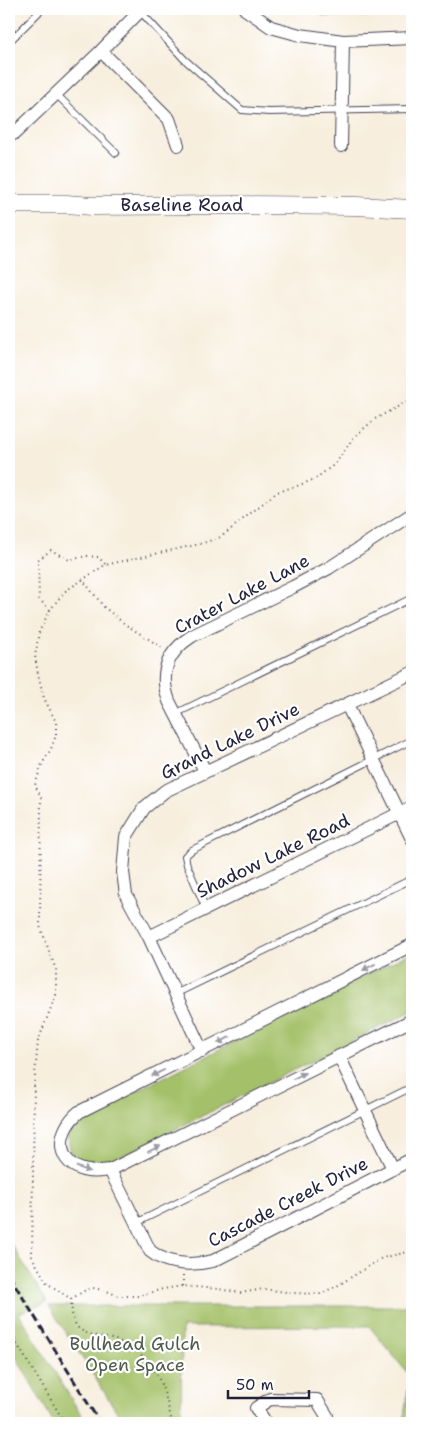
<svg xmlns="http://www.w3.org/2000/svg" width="421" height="1432" font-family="'Shantell Sans',sans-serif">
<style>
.green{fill:#a4c169;stroke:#637252}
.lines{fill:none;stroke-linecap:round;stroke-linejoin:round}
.lane-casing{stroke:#424153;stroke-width:8}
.street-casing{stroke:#424153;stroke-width:14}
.secondary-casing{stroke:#424153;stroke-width:19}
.path{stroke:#424153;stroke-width:2;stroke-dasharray:1 4;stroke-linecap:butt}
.lane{stroke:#fff;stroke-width:6}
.street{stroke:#fff;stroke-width:12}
.secondary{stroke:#fff;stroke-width:18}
.rail{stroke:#22223b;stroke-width:3;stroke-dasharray:8 4;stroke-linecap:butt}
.oneway{fill:#9c9ca7}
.labels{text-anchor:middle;stroke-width:4.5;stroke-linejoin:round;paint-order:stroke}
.street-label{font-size:18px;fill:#22223b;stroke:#fff}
.park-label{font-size:18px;fill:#505a4b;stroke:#fff}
</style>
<rect width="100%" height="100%" fill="#fff"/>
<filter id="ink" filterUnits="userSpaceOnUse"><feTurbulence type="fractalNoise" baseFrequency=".02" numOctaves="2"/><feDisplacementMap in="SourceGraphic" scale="10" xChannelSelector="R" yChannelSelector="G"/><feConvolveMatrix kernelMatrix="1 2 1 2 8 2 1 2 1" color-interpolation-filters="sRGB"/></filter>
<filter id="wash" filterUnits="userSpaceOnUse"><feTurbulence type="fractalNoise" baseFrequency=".0096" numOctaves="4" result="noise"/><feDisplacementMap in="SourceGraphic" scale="20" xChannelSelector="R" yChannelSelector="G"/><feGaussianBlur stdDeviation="1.12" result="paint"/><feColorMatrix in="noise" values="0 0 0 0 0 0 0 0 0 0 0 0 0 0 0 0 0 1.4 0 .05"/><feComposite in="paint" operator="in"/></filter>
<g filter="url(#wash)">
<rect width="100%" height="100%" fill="#f7eedd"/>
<path class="green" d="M313,9H379L366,16H324Z
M412,952V1011L100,1167L85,1164L71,1152L67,1135L76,1118L99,1110Z
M9,1240L47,1302L19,1313L86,1423H54L9,1345Z
M49,1306H412V1423H403L410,1376L369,1326L182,1327L181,1421L182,1423H124Z"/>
</g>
<g filter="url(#ink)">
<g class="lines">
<g class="lane-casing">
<path id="lane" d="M140,11L184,59L242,110L269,112L412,109
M9,42L42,9
M56,94L116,153
M175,714L412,598
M206,909L187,865L185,856L192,850L412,740
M175,994L412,879
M136,1223L412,1087"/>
</g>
<g class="street-casing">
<path id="street" d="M245,9L271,27L300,35L343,41L412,38
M101,51L169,119L178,145
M9,136L15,133L101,51L142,9
M341,146L343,41
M347,705L412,839
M205,771L169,701C159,673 167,652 192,636L293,587L329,568L412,514
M149,937L412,807
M412,945L79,1112C58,1129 53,1160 83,1170C92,1173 101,1171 110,1170L412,1020
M202,1051L149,937L126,895L123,872L126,837L144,808L165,791L412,673
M339,1056L393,1169
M110,1170L150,1251C167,1265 191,1266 213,1261L412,1159
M266,1423L256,1408L270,1399L317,1400L327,1416L325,1423"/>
</g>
<g class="secondary-casing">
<path id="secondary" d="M9,204H66L92,206L237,205L356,206L412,209"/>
</g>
<path class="path" d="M82,579L104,607L126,625L163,648
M50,610L39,599L38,560L51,550L69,560L87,556L98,557L105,564
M183,1286V1274
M71,1299L84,1291L93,1288L107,1291L118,1296H138L163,1289L183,1286L218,1289L241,1293L263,1289L294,1293L320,1294L337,1286L382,1258L412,1251
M9,1331L65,1423
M172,1423C167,1401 162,1377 146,1360C139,1352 128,1344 118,1341C107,1336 83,1337 76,1325C71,1317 72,1308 71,1299L47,1283L32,1257L34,1086L38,1041L56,995V970L40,926L41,797L35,785L42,764L51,749L56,735V722L44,698L38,674L35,656L39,632L50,610L64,592L105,565L200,544L221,537L277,492L297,486L315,479L335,464L354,437L375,419L412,399"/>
<use href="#lane" class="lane"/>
<use href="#street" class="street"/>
<use href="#secondary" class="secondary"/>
<path class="rail" d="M9,1275L100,1423"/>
</g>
<defs><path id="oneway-solid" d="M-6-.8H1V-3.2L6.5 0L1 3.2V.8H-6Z" transform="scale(1.25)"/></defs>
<g class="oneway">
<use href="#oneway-solid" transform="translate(369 967) rotate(153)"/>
<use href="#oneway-solid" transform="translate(224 1040) rotate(153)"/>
<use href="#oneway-solid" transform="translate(158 1073) rotate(154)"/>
<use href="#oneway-solid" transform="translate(299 1076) rotate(-27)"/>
<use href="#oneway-solid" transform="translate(154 1149) rotate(-27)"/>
<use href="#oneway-solid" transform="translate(83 1169) rotate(19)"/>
</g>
</g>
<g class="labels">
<g class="street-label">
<text x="182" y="211">Baseline Road</text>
<text transform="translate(242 594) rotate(-28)" y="6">Crater Lake Lane</text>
<text transform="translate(230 741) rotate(-26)" y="6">Grand Lake Drive</text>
<text transform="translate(273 856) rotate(-26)" y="6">Shadow Lake Road</text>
<text transform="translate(288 1202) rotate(-27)" y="6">Cascade Creek Drive</text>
</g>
<g class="park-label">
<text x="135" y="1350">Bullhead Gulch<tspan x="135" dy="21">Open Space</tspan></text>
</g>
</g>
<rect width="421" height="1432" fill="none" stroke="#fff" stroke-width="30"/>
<path d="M228 1390v8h81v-8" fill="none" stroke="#22223b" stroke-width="2.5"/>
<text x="236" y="1390" font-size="15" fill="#22223b" stroke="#ffffff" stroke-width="4" paint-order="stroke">50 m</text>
</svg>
